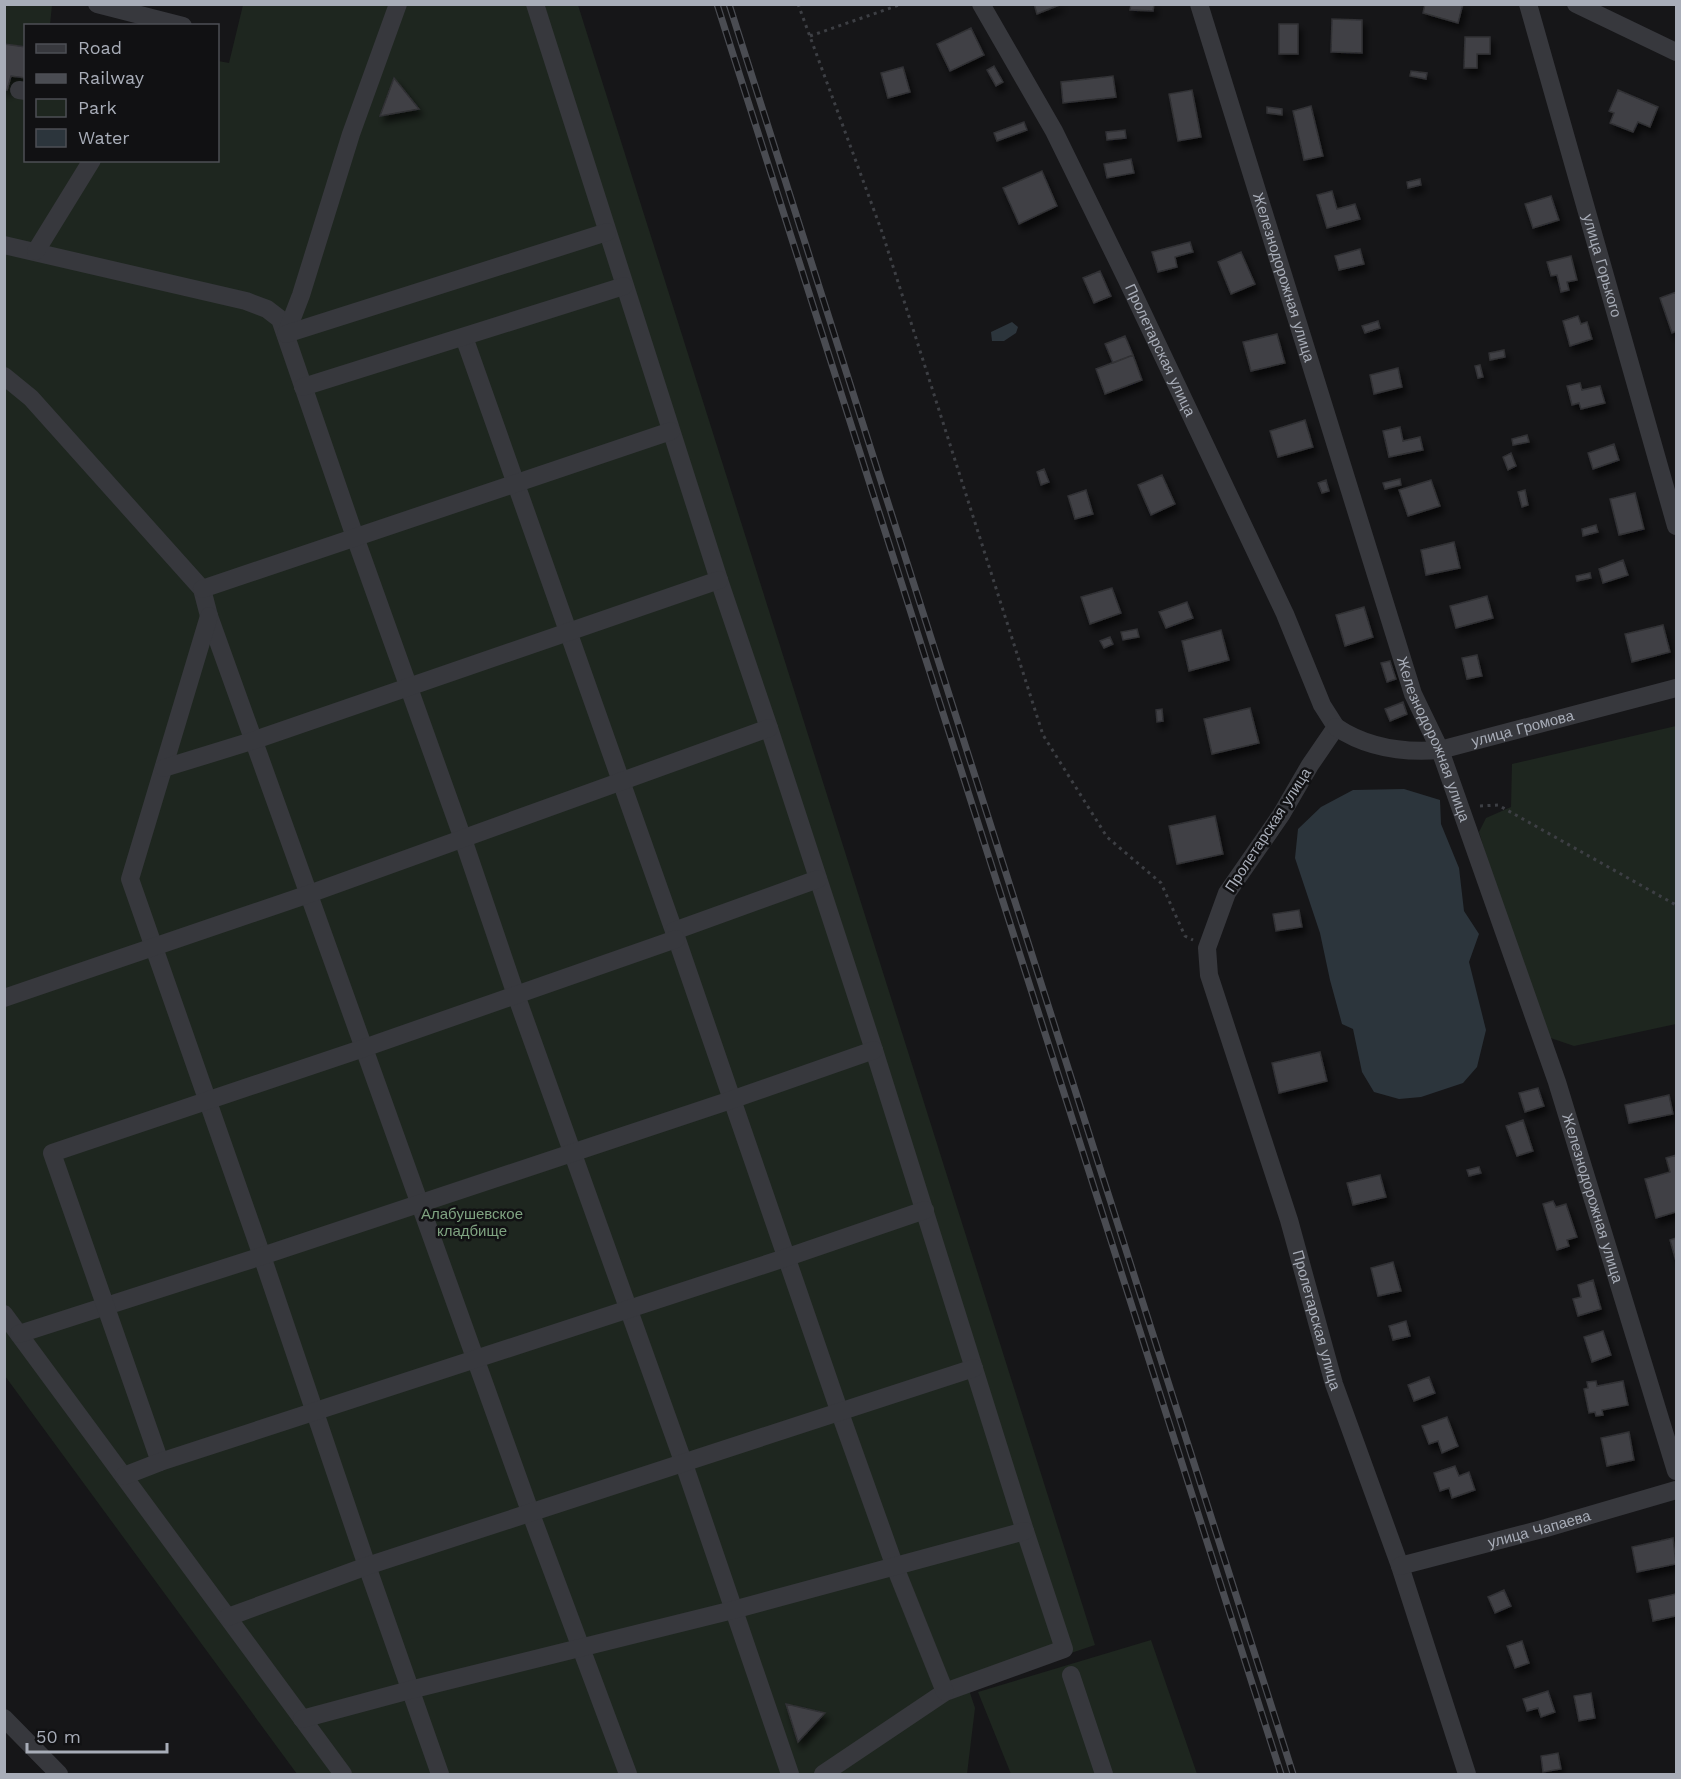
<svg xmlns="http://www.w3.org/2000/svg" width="1681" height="1779" font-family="'Work Sans',sans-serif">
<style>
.green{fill:#1e261f}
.water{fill:#2c353c}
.building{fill:#404145;stroke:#303034;stroke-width:1.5;filter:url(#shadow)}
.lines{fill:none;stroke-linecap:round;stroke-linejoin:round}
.path{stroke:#3d3f44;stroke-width:3;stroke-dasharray:3 4.5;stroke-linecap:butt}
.minor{stroke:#37383d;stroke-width:18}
.rail-casing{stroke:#4a4c52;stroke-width:7}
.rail{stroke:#111113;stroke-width:4.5;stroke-dasharray:14;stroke-linecap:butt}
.labels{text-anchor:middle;stroke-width:5;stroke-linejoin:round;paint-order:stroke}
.street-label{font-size:15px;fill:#a8adb8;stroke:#111113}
.park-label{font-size:15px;fill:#7fa381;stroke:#111113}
</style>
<defs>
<filter id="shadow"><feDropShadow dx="3.5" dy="6" stdDeviation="3" flood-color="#0009"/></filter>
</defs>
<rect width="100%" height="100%" fill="#161618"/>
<path class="green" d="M5,5H52L50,25L26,26V160H218V61L229,63L243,5H578L1095,1645L968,1687L975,1708L967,1774H297L5,1376Z
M1676,726V1024L1574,1046L1539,1034L1479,832L1486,818L1511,807L1512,764Z
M1151,1640L1197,1774H1011L978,1692Z"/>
<path class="water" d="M1012,322L1018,327L1016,333L1004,341H992L991,332Z
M1404,789L1440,800L1441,824L1459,868L1464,911L1479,934L1469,962L1486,1030L1477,1067L1463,1083L1421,1097L1399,1099L1374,1092L1362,1072L1353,1029L1342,1024L1330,980L1320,933L1295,858L1298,829L1321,807L1353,790Z"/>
<path class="building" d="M1034,4H1062L1037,14Z
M1131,4H1154L1153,11L1130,10Z
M1425,4H1463L1458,23L1423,13Z
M1332,19L1362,20V53L1331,52Z
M1279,24H1298V54H1279Z
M971,28L984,55L950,71L937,44Z
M1465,37H1490V54H1477V68H1464Z
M4,44L26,47V78L11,76L7,90H4Z
M994,66L1003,82L996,86L987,70Z
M903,67L910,92L888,98L881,73Z
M1411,71L1427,73L1426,79L1410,76Z
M1113,76L1116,97L1063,103L1061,82Z
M394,78L419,109L380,116Z
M1192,90L1201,137L1178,141L1169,94Z
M1618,90L1658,107L1650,127L1638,122L1633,132L1610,123L1614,113L1609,111Z
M1311,106L1323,156L1304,160L1293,111Z
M1267,107L1282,109V115L1267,113Z
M1024,122L1027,130L997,141L994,133Z
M1125,130L1126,138L1107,140L1106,132Z
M1131,159L1134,173L1107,178L1104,164Z
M1042,171L1057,206L1019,224L1003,188Z
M1420,179L1421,185L1408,188L1407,182Z
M1332,191L1337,209L1355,204L1360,219L1327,228L1317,195Z
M1551,196L1559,220L1533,228L1525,204Z
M1190,242L1193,252L1175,257L1177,267L1158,272L1152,252Z
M1360,249L1364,264L1339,270L1335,256Z
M1241,252L1255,284L1231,294L1218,262Z
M1571,256L1577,280L1567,282L1569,290L1561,292L1557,275L1551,276L1547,262Z
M1100,271L1111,296L1094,303L1083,278Z
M1676,292V331L1672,333L1660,298Z
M1578,316L1581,324L1587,322L1592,339L1570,346L1563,321Z
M1378,321L1380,328L1365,333L1362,326Z
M1277,334L1285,363L1251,371L1243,342Z
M1125,336L1133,355L1113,363L1105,344Z
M1504,350L1505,357L1490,360L1489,353Z
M1133,355L1142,380L1105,394L1096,369Z
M1480,365L1483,377L1478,378L1475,366Z
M1398,368L1402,387L1374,394L1370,375Z
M1580,383L1582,390L1600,386L1605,403L1581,409L1579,403L1572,405L1567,386Z
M1305,420L1313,447L1278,457L1270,431Z
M1400,427L1403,441L1420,437L1423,450L1389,457L1383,431Z
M1527,435L1529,442L1513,445L1512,439Z
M1614,444L1619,460L1593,469L1588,453Z
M1511,453L1516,466L1508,470L1503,457Z
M1044,469L1049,482L1041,485L1037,472Z
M1162,475L1175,504L1151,515L1138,485Z
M1400,479L1401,485L1385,489L1383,483Z
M1326,480L1329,491L1322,493L1318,483Z
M1431,480L1440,506L1408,516L1399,490Z
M1086,490L1093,514L1075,519L1068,496Z
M1525,490L1528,505L1522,507L1518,492Z
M1635,493L1644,529L1619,535L1610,499Z
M1596,525L1598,532L1583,536L1582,529Z
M1454,542L1460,568L1426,575L1421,550Z
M1623,560L1628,575L1603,583L1599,569Z
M1590,573L1591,578L1577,581L1576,576Z
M1112,588L1121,613L1090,624L1081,597Z
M1487,596L1493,618L1456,628L1450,606Z
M1187,602L1193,618L1166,628L1159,612Z
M1364,607L1373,637L1345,646L1336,615Z
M1663,625L1670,652L1632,662L1625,634Z
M1137,629L1139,637L1123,640L1121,632Z
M1221,630L1229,660L1189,671L1182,641Z
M1110,637L1113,644L1104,648L1100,641Z
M1477,655L1482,676L1467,679L1462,658Z
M1390,661L1396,679L1387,682L1381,663Z
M1403,702L1407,714L1390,721L1385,709Z
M1250,708L1259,743L1212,754L1204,719Z
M1162,709L1163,721L1157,722L1156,710Z
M1215,816L1223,854L1177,864L1169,826Z
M1299,910L1302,927L1276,931L1273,914Z
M1320,1052L1327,1081L1279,1093L1272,1063Z
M1538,1088L1544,1106L1525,1112L1519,1093Z
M1669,1095L1673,1114L1629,1123L1625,1105Z
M1523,1120L1533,1151L1517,1156L1506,1126Z
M1676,1155V1212L1656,1218L1645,1179L1670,1172L1666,1158Z
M1479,1167L1481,1173L1469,1176L1467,1170Z
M1380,1175L1386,1197L1353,1205L1347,1183Z
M1553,1201L1556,1207L1566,1204L1577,1237L1567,1240L1569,1246L1557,1250L1543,1204Z
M1676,1238V1261L1670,1240Z
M1393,1262L1401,1291L1378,1296L1371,1268Z
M1593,1280L1601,1309L1578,1316L1573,1299L1581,1297L1578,1285Z
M1406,1321L1410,1336L1393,1340L1389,1326Z
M1603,1331L1611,1355L1592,1362L1584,1337Z
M1429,1377L1435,1393L1414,1401L1408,1385Z
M1596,1381L1597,1386L1623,1381L1628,1405L1602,1410L1603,1415L1596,1416L1595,1412L1589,1413L1584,1389L1588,1388L1587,1382Z
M1447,1417L1458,1446L1442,1453L1438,1441L1429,1444L1422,1426Z
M1629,1432L1634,1460L1607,1466L1601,1438Z
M1455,1466L1459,1476L1469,1472L1475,1490L1452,1498L1449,1488L1440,1491L1434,1473Z
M1673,1538L1676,1564L1637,1572L1632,1547Z
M1504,1590L1511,1606L1495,1613L1488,1597Z
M1676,1594V1616L1653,1621L1649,1600Z
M1522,1641L1529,1663L1515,1668L1507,1646Z
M1548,1691L1555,1712L1541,1717L1538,1708L1527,1711L1523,1699Z
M1591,1693L1595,1718L1579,1721L1574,1696Z
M786,1704L825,1713L798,1742Z
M1558,1753L1561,1769L1543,1772L1541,1756Z"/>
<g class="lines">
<path class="path" d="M798,4L882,232L1043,735L1107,837L1161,883L1185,936L1193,940
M810,36L902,4
M1480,806L1498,805L1676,905"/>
<g class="minor">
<path d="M97,4L183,26"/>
<path d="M535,4L719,580L769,728L874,1050L1025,1531L1064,1649L945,1692L823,1774"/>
<path id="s1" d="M981,4L1054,131L1127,280L1285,614L1322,705L1336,727L1310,765L1281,815L1227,893L1207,948L1209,975L1289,1220L1334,1384L1400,1566L1467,1774"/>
<path id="s2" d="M1199,4L1413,694L1440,750L1557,1082L1676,1471"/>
<path id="s3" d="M1528,4L1676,526"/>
<path d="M1576,4L1676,52"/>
<path d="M19,90L26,91"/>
<path d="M4,245L246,301L267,309L280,319L355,537L463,839L516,995L684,1464L790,1774"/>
<path d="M36,251L92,160"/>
<path d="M286,334L301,295L351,134L398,4"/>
<path d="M286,334L607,232"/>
<path d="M464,337L674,931L840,1413L895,1567L945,1692"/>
<path d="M4,376L31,398L202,589L209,616L531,1514L628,1774"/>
<path d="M303,387L624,286"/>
<path d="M202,589L671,431"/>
<path d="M209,616L130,879L262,1256L367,1566L440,1774"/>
<path id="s4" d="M1336,727C1367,748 1403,753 1440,750L1676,688"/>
<path d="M164,768L255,740L719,580"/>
<path d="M674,931L818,879"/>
<path d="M4,998L309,894L769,728"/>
<path d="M4,1314L343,1774"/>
<path d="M19,1334L262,1256L731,1100L874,1050"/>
<path d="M160,1462L52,1153L364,1048L676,939"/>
<path d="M124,1476L160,1462L785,1258L925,1210"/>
<path id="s5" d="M1400,1566L1546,1528L1676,1490"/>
<path d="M228,1617L367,1566L974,1368"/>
<path d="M1071,1675L1104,1774"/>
<path d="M4,1718L59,1774"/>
<path d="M302,1719L410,1690L733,1610L1025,1531"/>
</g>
<g class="rail-casing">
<path id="rail" d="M717,4L1281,1774
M729,4L1293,1774"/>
</g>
<use href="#rail" class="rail"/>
</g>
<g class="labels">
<g class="street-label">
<text dy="5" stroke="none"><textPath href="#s3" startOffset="272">улица Горького</textPath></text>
<text dy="5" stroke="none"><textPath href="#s2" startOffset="286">Железнодорожная улица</textPath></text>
<text dy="5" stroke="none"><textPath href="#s1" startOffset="390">Пролетарская улица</textPath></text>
<text dy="5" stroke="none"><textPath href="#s4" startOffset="194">улица Громова</textPath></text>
<text dy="5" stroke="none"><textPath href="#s2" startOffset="772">Железнодорожная улица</textPath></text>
<text transform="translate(1268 830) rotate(-57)" y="5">Пролетарская улица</text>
<text dy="5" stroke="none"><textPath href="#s2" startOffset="1258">Железнодорожная улица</textPath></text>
<text dy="5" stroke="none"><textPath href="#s1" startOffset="1452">Пролетарская улица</textPath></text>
<text dy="5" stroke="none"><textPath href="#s5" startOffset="144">улица Чапаева</textPath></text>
</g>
<g class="park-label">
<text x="472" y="1219">Алабушевское<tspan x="472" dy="17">кладбище</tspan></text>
</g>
</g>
<rect width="1681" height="1779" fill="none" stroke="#a8adb8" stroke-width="12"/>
<rect x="24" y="24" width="195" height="138" fill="#111113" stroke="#4d4f55" stroke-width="1.5"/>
<rect x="36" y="44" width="30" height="9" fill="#37383d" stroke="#4d4f55" stroke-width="1.5"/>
<text x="78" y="54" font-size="18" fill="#a8adb8">Road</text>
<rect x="36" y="74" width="30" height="9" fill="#4a4c52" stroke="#4d4f55" stroke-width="1.5"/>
<text x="78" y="84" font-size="18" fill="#a8adb8">Railway</text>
<rect x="36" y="99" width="30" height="18" fill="#1e261f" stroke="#4d4f55" stroke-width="1.5"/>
<text x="78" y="114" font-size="18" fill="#a8adb8">Park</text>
<rect x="36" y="129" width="30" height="18" fill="#2c353c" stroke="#4d4f55" stroke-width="1.5"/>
<text x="78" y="144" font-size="18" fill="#a8adb8">Water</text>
<path d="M27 1743v9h140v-9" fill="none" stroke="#a8adb8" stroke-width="3"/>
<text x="36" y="1743" font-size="18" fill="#a8adb8" stroke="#111113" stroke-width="4.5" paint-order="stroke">50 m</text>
</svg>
